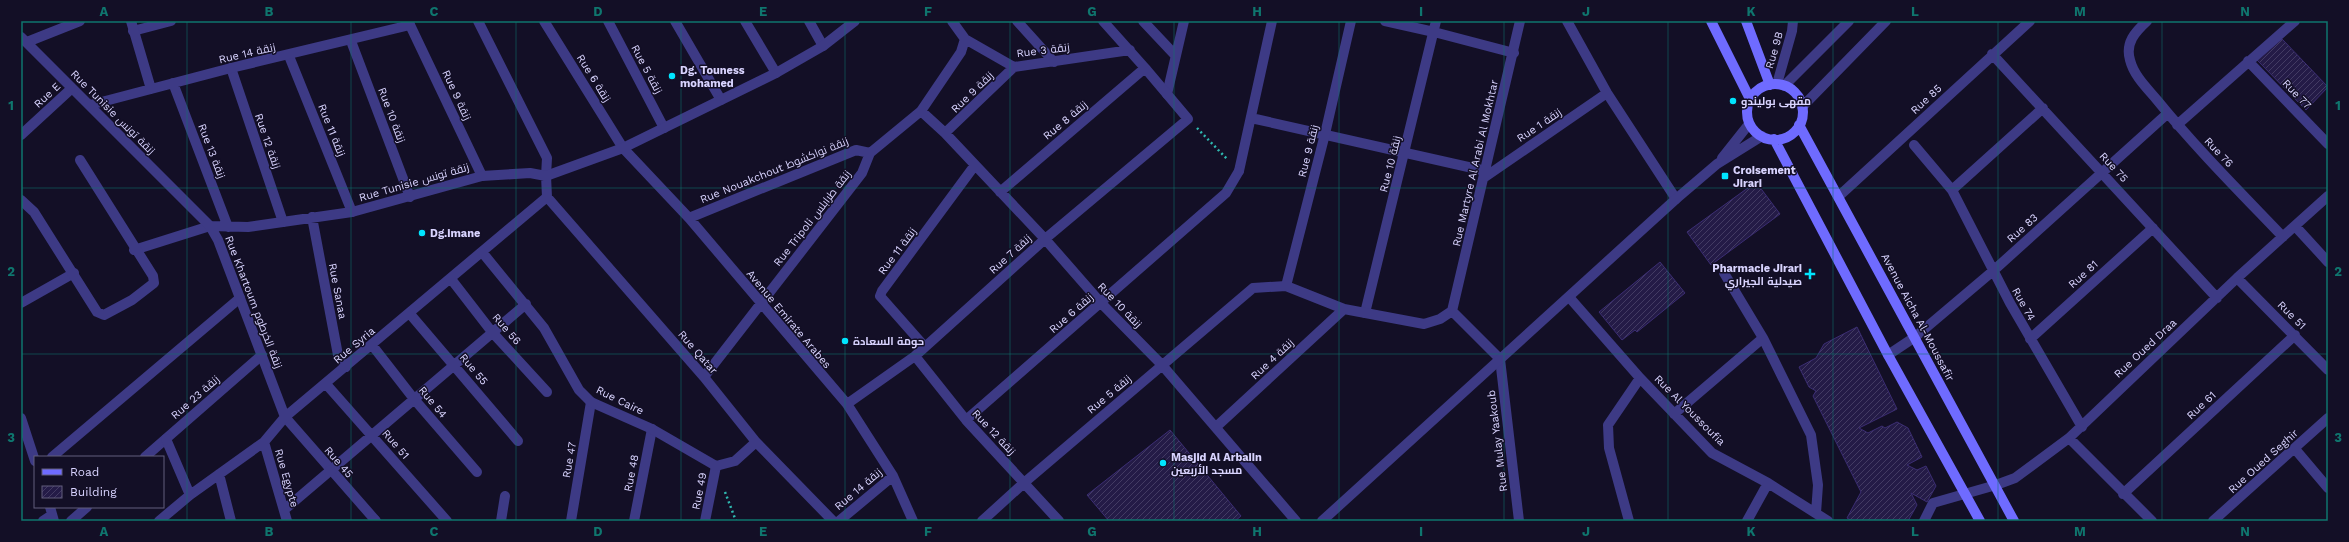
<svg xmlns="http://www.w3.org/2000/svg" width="2349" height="542" font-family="'Work Sans',Cairo,sans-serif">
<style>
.building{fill:url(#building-hatch);stroke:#3b2d73}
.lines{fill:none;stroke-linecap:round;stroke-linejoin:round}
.path{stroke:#2fb8b0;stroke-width:2.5;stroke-dasharray:2 3;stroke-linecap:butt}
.pedestrian{stroke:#3d3a85;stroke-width:10}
.minor{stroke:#3d3a85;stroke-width:10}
.tertiary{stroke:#3d3a85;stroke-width:10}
.secondary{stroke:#6f6bff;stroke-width:10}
.grid{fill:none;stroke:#0f766e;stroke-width:1;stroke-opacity:0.55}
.poi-dot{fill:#00e5ff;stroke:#130f26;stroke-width:1.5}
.labels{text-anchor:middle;stroke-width:3;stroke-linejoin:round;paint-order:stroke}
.street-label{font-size:11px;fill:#d9d4ff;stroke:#130f26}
.poi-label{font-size:11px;font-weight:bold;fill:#d9d4ff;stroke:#130f26;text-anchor:start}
.neatline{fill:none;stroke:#0f766e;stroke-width:1.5}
.grid-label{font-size:13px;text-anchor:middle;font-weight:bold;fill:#0f766e}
</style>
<defs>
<pattern id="building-hatch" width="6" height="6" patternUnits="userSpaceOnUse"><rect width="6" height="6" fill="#241b47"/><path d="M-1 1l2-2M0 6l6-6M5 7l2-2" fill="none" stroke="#433b63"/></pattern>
</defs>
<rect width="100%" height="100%" fill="#130f26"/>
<path class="building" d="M2282,39L2328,87L2306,110L2257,60Z
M1756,182L1780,214L1711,265L1687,232Z
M1660,262L1685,293L1637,332L1635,330L1622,340L1599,312Z
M1857,327L1897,409L1859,428L1868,433L1882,426L1885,428L1897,422L1908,428L1922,457L1907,465L1917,470L1926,466L1936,486L1927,502L1911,493L1917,505L1908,521H1852L1847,518L1861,492L1813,396L1816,391L1809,387L1799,367L1816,358L1824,344Z
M1170,430L1241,516L1235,521H1109L1087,495Z"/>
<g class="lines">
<path class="path" d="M1197,128L1227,159
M725,492L736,521"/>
<path class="pedestrian" d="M478,21L547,158L546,176
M544,21L623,148
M608,21L664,128
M675,21L721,100
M745,21L776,73
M809,21L823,46
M1143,21L1175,55
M1385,21L1434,32L1514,53
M410,25L482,176
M133,31L171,21
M351,41L410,197
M27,42L80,21
M289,56L352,212
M231,68L283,222
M1167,94L1184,21
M1251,118L1486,171
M1239,171L1272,21
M134,250L210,226
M21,303L74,273
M1365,313L1436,21
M285,417L376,521
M52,457L240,298
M145,457L262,355
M71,521L87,507
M501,521L505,496
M571,521L591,402
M634,521L652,429
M705,521L716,466"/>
<path class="minor" d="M131,21L151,89
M952,21L965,39L1014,67L1130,50
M1017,21L1054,62
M1567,21L1607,93L1676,199
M2147,21C2135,32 2125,43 2130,60C2134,76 2147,88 2157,100C2196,148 2240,192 2283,237
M21,37L210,226L248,227L352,212L482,176L530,173L546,176L623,148L776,73L823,46L855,21
M1992,54L2217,298
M2248,61L2328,144
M173,83L228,227
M1777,84L1792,31L1793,21
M90,105L231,68L410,25
M921,111L945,133L1045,239L1101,303L1162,365L1296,521
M2177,125L2295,21
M945,133L1014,67
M21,135L71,89
M1914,145L1952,190L2010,303L2082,427
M623,148L689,218L847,404L893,476L913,521
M1485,177L1607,93
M1952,190L2043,108
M1000,192L1145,68
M1839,196L2030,21
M547,197L704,377L756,442L833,521
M21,200L34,212L97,312L104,315L132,300L154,283L153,276L80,160
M312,217L338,355L346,367
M689,218L856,150L870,153
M210,226L218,240L285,417
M2295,226L2328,262
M482,252L544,328L579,390L591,402L652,429L716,466L735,461L756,442
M1724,273L1763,338L1811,435L1818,485L1816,513
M2237,278L2328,370
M451,279L492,332L547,392
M1286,286L1325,134L1351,21
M1569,297L1640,378L1712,453L1768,483L1828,521
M1452,311L1520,21
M410,314L518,441
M2030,339L2153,228
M372,345L414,399L477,472
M925,347L880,296L882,291L975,165
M1888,355L1915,337L1993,271L2167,114
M915,356L966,420L1059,521
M704,377L862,173L870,153L921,111L961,52L965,39
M326,384L447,521
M847,404L915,356L1045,239L1188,119L1145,68L1103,21
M1674,414L1763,338
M21,418L35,461
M966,420L1226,193L1239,171
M1216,427L1344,309
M2069,438L2152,521
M166,439L190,495
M264,442L287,521
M2295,449L2328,488
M219,474L231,521
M2123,494L2295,335
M50,507L54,521
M284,510L526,304
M43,521L52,515
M159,521L190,495L264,442L285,417L547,197L546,176
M375,521V520
M839,521L893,476
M982,521L1025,482L1253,288L1286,286L1344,309L1424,324L1440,319L1452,311L1500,359L1519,521
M1629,521L1609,448L1608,425L1640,378
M1747,521L1768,483
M1924,521L1933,503L1996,485L2015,478L2069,438L2237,278L2328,196
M2213,521L2328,418"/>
<path class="tertiary" d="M1784,86L1849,21
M1802,107L1886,21
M1722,158L1749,124
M1322,521L1676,199L1717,164L1762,136"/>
<path class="secondary" d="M1711,21L1750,99
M1746,21L1770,85
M1747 112a28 28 0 1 1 56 0a28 28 0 1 1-56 0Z
M1799,125L2014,521
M1774,139L1888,355L1980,521"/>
</g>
<path class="grid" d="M187,21V521M351,21V521M516,21V521M681,21V521M845,21V521M1010,21V521M1174,21V521M1339,21V521M1504,21V521M1668,21V521M1833,21V521M1998,21V521M2162,21V521M21,188H2328M21,354H2328"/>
<g class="poi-dot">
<circle cx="672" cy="76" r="4"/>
<circle cx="1733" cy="101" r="4"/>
<rect x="1721" y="172" width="8" height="8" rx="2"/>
<circle cx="422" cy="233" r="4"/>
<path d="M1808 268h4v4h4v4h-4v4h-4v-4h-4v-4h4z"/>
<circle cx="845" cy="341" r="4"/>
<circle cx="1163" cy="463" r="4"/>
</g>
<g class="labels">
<g class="street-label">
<text transform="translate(1043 50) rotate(-7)" y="4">Rue 3 زنقة</text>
<text transform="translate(1774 50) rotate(-74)" y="4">Rue 9B</text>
<text transform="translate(247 53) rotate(-13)" y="4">Rue 14 زنقة</text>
<text transform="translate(647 69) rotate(62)" y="4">Rue 5 زنقة</text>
<text transform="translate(594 78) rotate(58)" y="4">Rue 6 زنقة</text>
<text transform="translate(972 92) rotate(-44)" y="4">Rue 9 زنقة</text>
<text transform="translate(2297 94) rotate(46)" y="4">Rue 77</text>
<text transform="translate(47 95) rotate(-43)" y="4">Rue E</text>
<text transform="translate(457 95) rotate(65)" y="4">Rue 9 زنقة</text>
<text transform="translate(1926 99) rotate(-43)" y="4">Rue 85</text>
<text transform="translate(113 112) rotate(45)" y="4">Rue Tunisie زنقة تونس</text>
<text transform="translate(392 115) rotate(69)" y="4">Rue 10 زنقة</text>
<text transform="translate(1065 120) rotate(-40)" y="4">Rue 8 زنقة</text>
<text transform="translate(1539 125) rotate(-34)" y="4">Rue 1 زنقة</text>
<text transform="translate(332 130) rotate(68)" y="4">Rue 11 زنقة</text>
<text transform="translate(268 141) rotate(71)" y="4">Rue 12 زنقة</text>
<text transform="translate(212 151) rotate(69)" y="4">Rue 13 زنقة</text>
<text transform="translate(1308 151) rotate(-76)" y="4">Rue 9 زنقة</text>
<text transform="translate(2219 152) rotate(47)" y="4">Rue 76</text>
<text transform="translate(1475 163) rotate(-77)" y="4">Rue Martyre Al Arabi Al Mokhtar</text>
<text transform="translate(1390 164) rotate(-76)" y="4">Rue 10 زنقة</text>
<text transform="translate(2114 167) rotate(47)" y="4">Rue 75</text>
<text transform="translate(774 170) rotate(-22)" y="4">Rue Nouakchout زنقة نواكشوط</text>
<text transform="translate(414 182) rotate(-16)" y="4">Rue Tunisie زنقة تونس</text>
<text transform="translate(812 218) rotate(-52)" y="4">Rue Tripoli زنقة طرابلس</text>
<text transform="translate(2022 228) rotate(-42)" y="4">Rue 83</text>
<text transform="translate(897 251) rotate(-53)" y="4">Rue 11 زنقة</text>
<text transform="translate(1010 254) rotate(-42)" y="4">Rue 7 زنقة</text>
<text transform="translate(2083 274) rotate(-42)" y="4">Rue 81</text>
<text transform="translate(338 291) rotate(79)" y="4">Rue Sanaa</text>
<text transform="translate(254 302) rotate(69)" y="4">Rue Khartoum زنقة الخرطوم</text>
<text transform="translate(2024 304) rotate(61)" y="4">Rue 74</text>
<text transform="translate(1120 305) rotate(46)" y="4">Rue 10 زنقة</text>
<text transform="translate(1071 313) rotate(-41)" y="4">Rue 6 زنقة</text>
<text transform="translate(2292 315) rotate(45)" y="4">Rue 51</text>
<text transform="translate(1918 317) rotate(62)" y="4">Avenue Aicha Al-Moussafir</text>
<text transform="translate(789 319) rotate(50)" y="4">Avenue Emirate Arabes</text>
<text transform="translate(507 329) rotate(49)" y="4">Rue 56</text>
<text transform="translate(354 345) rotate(-40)" y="4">Rue Syria</text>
<text transform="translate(2145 348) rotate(-43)" y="4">Rue Oued Draa</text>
<text transform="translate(698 352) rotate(49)" y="4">Rue Qatar</text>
<text transform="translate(1272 359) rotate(-43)" y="4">Rue 4 زنقة</text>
<text transform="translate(474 369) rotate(50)" y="4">Rue 55</text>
<text transform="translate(1109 394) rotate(-40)" y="4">Rue 5 زنقة</text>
<text transform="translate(195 397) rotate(-41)" y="4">Rue 23 زنقة</text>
<text transform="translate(620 400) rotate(26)" y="4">Rue Caire</text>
<text transform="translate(433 402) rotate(50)" y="4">Rue 54</text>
<text transform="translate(2201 405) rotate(-43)" y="4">Rue 61</text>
<text transform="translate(1690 410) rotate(45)" y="4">Rue Al Youssoufia</text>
<text transform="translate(994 432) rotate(47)" y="4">Rue 12 زنقة</text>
<text transform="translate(1497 441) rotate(-97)" y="4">Rue Mulay Yaakoub</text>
<text transform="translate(396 444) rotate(49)" y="4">Rue 51</text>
<text transform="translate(569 460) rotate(-80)" y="4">Rue 47</text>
<text transform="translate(2263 461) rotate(-42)" y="4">Rue Oued Seghir</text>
<text transform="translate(339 462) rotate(49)" y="4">Rue 45</text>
<text transform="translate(631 473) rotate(-79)" y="4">Rue 48</text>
<text transform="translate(287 478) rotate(74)" y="4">Rue Egypte</text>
<text transform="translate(858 489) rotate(-40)" y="4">Rue 14 زنقة</text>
<text transform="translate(699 491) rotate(-79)" y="4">Rue 49</text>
</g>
<g class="poi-label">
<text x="680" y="74">Dg. Touness<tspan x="680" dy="13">mohamed</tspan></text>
<text x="1741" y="105">مقهى بوليندو</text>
<text x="1733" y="174">Croisement<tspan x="1733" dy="13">Jirari</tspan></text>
<text x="430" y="237">Dg.imane</text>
<text x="1802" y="272" text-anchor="end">Pharmacie Jirari<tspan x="1802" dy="13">صيدلية الجيراري</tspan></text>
<text x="853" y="345">حومة السعادة</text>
<text x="1171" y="461">Masjid Al Arbaiin<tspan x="1171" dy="13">مسجد الأربعين</tspan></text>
</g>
</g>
<rect width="2349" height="542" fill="none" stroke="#130f26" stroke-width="44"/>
<rect x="34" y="456" width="130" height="52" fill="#130f26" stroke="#625e7d"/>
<rect x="42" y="469" width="20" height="6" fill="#6f6bff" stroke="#625e7d"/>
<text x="70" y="476" font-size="12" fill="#d9d4ff">Road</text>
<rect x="42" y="486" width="20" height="12" fill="url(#building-hatch)" stroke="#625e7d"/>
<text x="70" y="496" font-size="12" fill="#d9d4ff">Building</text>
<rect x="22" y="22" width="2305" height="498" class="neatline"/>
<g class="grid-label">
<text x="104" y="16">A</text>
<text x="269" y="16">B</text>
<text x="434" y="16">C</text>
<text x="598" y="16">D</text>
<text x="763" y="16">E</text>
<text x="928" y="16">F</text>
<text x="1092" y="16">G</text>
<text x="1257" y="16">H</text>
<text x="1421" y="16">I</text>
<text x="1586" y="16">J</text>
<text x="1751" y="16">K</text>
<text x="1915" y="16">L</text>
<text x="2080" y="16">M</text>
<text x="2245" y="16">N</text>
<text x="11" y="110">1</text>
<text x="2338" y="110">1</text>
<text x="11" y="276">2</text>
<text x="2338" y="276">2</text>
<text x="11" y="442">3</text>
<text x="2338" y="442">3</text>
<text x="104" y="536">A</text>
<text x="269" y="536">B</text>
<text x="434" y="536">C</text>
<text x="598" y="536">D</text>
<text x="763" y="536">E</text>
<text x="928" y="536">F</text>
<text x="1092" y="536">G</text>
<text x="1257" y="536">H</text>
<text x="1421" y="536">I</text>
<text x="1586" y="536">J</text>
<text x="1751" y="536">K</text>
<text x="1915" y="536">L</text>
<text x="2080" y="536">M</text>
<text x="2245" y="536">N</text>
</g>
</svg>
